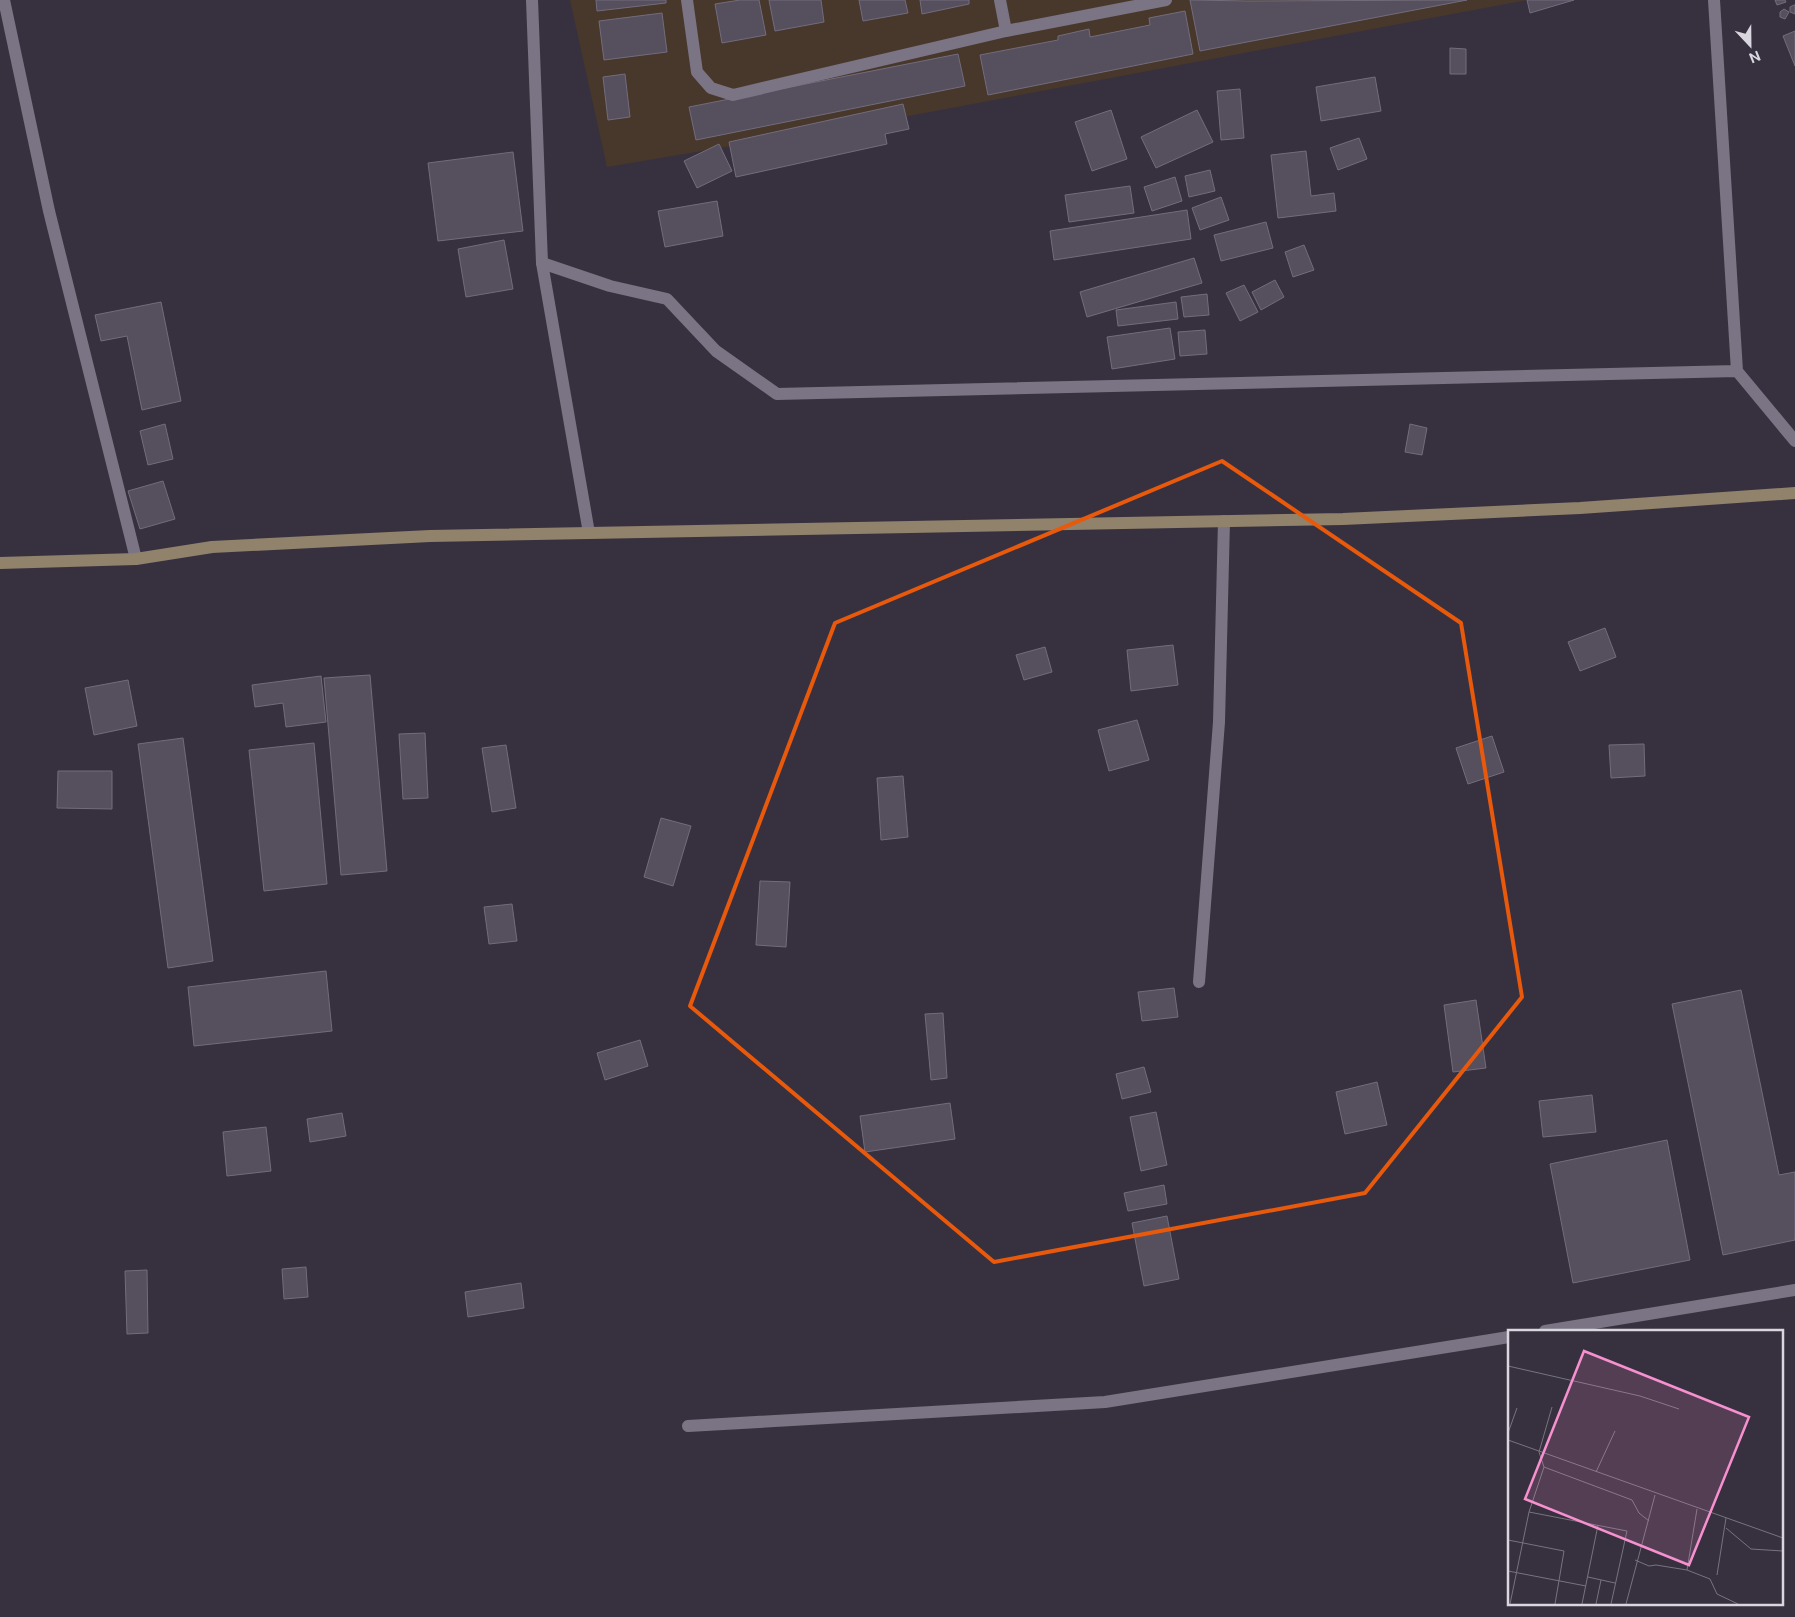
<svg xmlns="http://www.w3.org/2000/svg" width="1795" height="1617" font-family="'Public Sans',sans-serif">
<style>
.commercial{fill:#48382c}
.building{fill:#554f5e;stroke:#726c7c}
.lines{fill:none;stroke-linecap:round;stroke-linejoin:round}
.lane{stroke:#7a7484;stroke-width:12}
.street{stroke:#7a7484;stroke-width:12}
.secondary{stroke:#91826c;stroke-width:12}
.marked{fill:none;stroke:#e8590c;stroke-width:4;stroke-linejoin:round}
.inset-road{fill:none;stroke:#78737f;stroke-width:1}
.view{fill:#f690cf;fill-opacity:0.15;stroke:#f690cf;stroke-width:2.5}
.inset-edge{fill:none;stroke:#d9d6df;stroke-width:2.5}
</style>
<rect width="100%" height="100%" fill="#37313f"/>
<path class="commercial" d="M570,0H1527L898,118L607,167Z"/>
<path class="building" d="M596,0H666V3L597,11Z
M740,0H759L766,35L722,43L715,4Z
M769,0H821L824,22L775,31Z
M859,0H905L908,13L863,21Z
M920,0H969V4L922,14Z
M1190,0L1249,1L1467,0L1200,51Z
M1527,0H1574L1530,13Z
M1775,0H1785L1786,2L1777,5Z
M1794,5H1795V14L1790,12V7Z
M1784,9L1789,12L1785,19L1780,17V12Z
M1185,11L1193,54L988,95L980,55L1058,40V36L1089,29L1090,37L1150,25L1149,18Z
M662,13L667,52L604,60L599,21Z
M1795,31V66L1783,36Z
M1450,48L1466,49V74H1450Z
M958,54L965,86L696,140L689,107Z
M625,74L630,117L608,120L603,77Z
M1375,77L1381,111L1321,121L1316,87Z
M1240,89L1244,138L1221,140L1217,91Z
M903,104L909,129L885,134L887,144L736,177L729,142Z
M1111,110L1127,159L1092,171L1075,122Z
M1197,110L1213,142L1156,168L1141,137Z
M1359,138L1367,159L1338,170L1330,148Z
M719,144L732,171L697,188L684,161Z
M1306,151L1311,196L1334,193L1336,211L1278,218L1271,155Z
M513,152L523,231L438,241L428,163Z
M1210,170L1215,191L1189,197L1185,176Z
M1175,177L1182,201L1152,211L1144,187Z
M1130,186L1134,213L1069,222L1065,195Z
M1221,197L1229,220L1200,230L1192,208Z
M717,201L723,236L665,247L658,211Z
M1187,210L1191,239L1054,260L1050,231Z
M1266,222L1273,248L1221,261L1214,235Z
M504,240L513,289L466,297L458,249Z
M1304,245L1314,270L1293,277L1285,252Z
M1194,258L1202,283L1087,317L1080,292Z
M1275,280L1284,297L1261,310L1252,292Z
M1244,285L1258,312L1240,321L1226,293Z
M1207,294L1209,315L1184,317L1181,297Z
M161,302L181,401L142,410L127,336L101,341L95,315Z
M1176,302L1178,319L1118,326L1116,310Z
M1170,328L1175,359L1112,369L1107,337Z
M1205,330L1207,354L1180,356L1178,332Z
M165,424L173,459L148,465L140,431Z
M1410,424L1427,428L1422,455L1405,452Z
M163,481L175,519L140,529L128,491Z
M1605,628L1616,657L1580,671L1568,642Z
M1173,645L1178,685L1131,691L1127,650Z
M1045,647L1052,672L1024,680L1016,655Z
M370,675L387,871L341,875L324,678Z
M321,676L326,722L286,727L283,703L255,707L252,685Z
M128,680L137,726L94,735L85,688Z
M1137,720L1149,760L1109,771L1098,730Z
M425,733L428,798L403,799L399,734Z
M1492,736L1504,772L1468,784L1456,748Z
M183,738L213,961L168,968L138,744Z
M314,743L327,884L264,891L249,750Z
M1644,744L1645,776L1611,778L1609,745Z
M506,745L516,808L492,812L482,748Z
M58,771H112V809L57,808Z
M903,776L908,837L881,840L877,778Z
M661,818L691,826L673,886L644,877Z
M760,881L790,882L786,947L756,945Z
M512,904L517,941L489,944L484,907Z
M326,971L332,1031L194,1046L188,987Z
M1174,988L1178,1017L1142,1021L1138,992Z
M1741,990L1779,1175L1795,1172V1240L1723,1255L1672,1004Z
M1476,1000L1486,1068L1453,1072L1444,1005Z
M943,1013L947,1078L931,1080L925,1014Z
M640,1040L648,1066L605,1080L597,1053Z
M1144,1067L1151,1092L1122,1099L1116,1074Z
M1377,1082L1387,1125L1345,1134L1336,1092Z
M1592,1095L1596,1132L1543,1137L1539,1101Z
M950,1103L955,1139L865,1152L860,1116Z
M1156,1112L1167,1165L1141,1171L1130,1117Z
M342,1113L346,1136L310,1142L307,1119Z
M266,1127L271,1171L227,1176L223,1132Z
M1667,1140L1690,1260L1573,1283L1550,1164Z
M1164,1185L1167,1204L1128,1211L1124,1193Z
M1167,1216L1179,1279L1144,1286L1132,1223Z
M306,1267L308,1297L284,1299L282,1269Z
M147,1270L148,1333L127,1334L125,1271Z
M521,1283L524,1308L468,1317L465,1292Z"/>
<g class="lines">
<path class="lane" d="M687,0L697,72L711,88L733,95L1006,31L1166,0
M1000,0L1006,31
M1714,0L1737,371L1795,441
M542,263L610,286L667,299L716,351L777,394L1737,371"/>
<path class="street" d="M4,0L49,211L136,559
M532,0L542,263L589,533
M1199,982L1219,722L1224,521
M1545,1331L1795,1290
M688,1426L1105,1402L1509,1337"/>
<path class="secondary" d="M0,563L136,559L212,547L430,536L1343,519L1580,508L1795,493"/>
</g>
<path class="marked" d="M1222,461L1461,623L1522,997L1365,1193L994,1262L690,1006L835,623Z"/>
<g transform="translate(1508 1330)">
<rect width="275" height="275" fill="#37313f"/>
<path class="inset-road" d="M0,36L132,66L171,79M0,103L9,78M0,110L275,208M36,137L124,170L131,183L141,191M88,142L107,101M21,182L119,201L103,274M218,198L243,219L275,221M0,210L56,221L47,274M127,230L141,236L148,235L179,240L202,249L209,264L230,274M179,240L189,179M0,241L78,256M209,245L218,188M80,247L107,253M2,274L21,182L36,137L31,122L44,77M74,274L90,195M88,274L93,250M118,274L147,165"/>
<path class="view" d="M76,21L241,87L181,235L17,169Z"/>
<rect width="275" height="275" class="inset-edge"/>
</g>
<g transform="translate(1750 45) rotate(158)" stroke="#37313f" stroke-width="4" paint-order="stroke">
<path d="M0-4L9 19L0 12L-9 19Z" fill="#d9d6df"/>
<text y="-8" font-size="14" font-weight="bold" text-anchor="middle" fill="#d9d6df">N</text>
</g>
</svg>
